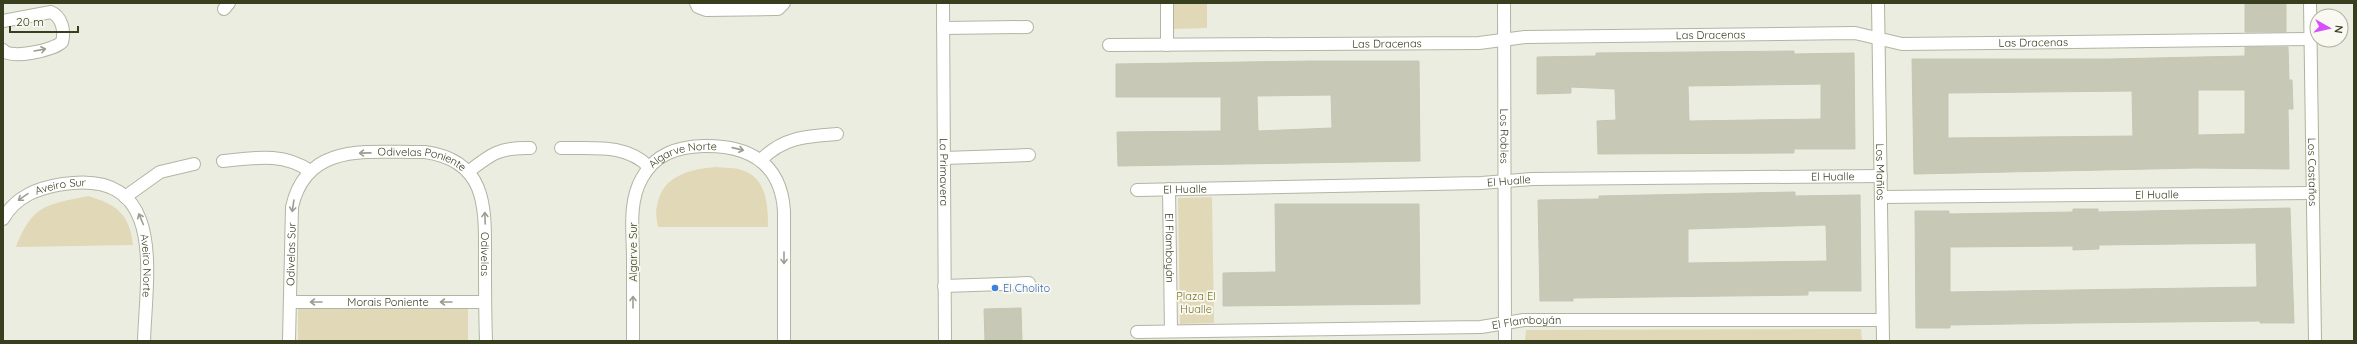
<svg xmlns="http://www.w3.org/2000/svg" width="2357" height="344" font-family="Quicksand,sans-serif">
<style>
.green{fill:#e0d8b7}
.building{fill:#c7c8b6;stroke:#c5c7b2;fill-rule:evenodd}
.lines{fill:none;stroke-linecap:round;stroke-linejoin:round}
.street-casing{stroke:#b2b5a3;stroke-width:14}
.secondary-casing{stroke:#afb498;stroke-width:14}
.street{stroke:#fff;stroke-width:12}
.secondary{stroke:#fff;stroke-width:12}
.oneway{stroke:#9b9f8f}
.shop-dot{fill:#3f7fe0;stroke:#f9f9f2;stroke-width:1.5}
.labels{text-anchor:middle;stroke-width:3.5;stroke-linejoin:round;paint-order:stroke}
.street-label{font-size:11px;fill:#373f1f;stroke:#f9f9f2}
.shop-label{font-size:11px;fill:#366cbe;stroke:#f9f9f2;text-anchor:start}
.park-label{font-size:11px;fill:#7a7425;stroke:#f9f9f2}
</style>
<rect width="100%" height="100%" fill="#ecede1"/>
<path class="green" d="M1173,3H1207V28L1173,29Z
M716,167C725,168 736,167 744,171C767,179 768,206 768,227H658C657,221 655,212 657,206C662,175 691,169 716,167Z
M88,196C116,204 130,214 133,245L16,247C33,204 46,205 88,196Z
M1212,197L1214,323L1180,324L1178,198Z
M298,307L468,309V341H298Z
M1861,329L1862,341H1525L1526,330Z"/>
<path class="building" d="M2245,3H2286V32H2245Z
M2245,47H2288L2289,80H2292L2293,109H2288L2289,169L2197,168L1914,174L1912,59H2110L2245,56ZM2198,90H2245V134L2198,135ZM2132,91L2133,136L1948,138V93Z
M1794,51V54L1854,53L1855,149H1794V153L1598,154L1597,121L1616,120L1615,89L1571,87V93L1537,94V57L1596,56V53ZM1821,84V119L1689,121L1688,86Z
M1313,61H1419L1420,161L1118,166L1117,132L1221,131V97H1116V64ZM1331,95L1332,128L1258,131L1257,96Z
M1795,192V196L1860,195L1861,291H1808V295L1573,298V301H1540L1538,200L1599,199V196ZM1826,225L1827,261L1688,263V229Z
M1275,204H1419L1420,304L1223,306V273L1276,272Z
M2290,208L2294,323H2260V321L2072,323L1950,325V328H1916L1915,211H1949V214L2073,212V209H2098V212ZM2256,243L2257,287L1950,292V247L2073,246V250L2099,249V245Z
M1021,308L1022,341H985L984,309Z"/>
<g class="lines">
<g class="street-casing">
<g id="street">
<path d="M696,3L698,7L706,10L774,9H778L784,3"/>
<path id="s1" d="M943,3L945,341"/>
<path d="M1167,3V45"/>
<path id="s2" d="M1504,3L1505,341"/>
<path d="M224,9L229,3"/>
<path d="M3,21L51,12C62,17 65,31 62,42C54,50 10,60 3,50"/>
<path d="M943,28L1027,27"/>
<path id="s3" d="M1109,45L1479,43L1525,37L1855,33L1902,44L2311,39"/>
<path d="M561,148C592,149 626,143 649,167"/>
<path d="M944,158L1029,155"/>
<path d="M761,160C783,137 807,136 837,134"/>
<path d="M223,161C254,158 283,152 310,171"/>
<path d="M468,172C491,154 500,147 530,148"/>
<path id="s4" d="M1169,189L1171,331"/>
<path id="s5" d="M1137,190L1481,183L1532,179L1881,176"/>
<path d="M125,197L160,172L194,164"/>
<path id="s6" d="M1881,197L2313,193"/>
<path id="s7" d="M3,219C16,196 38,188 63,184C168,168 146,275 144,341"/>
<path d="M944,286L1029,283"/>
<path id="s8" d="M290,302H485"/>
<path id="s9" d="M1137,332L1481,327L1524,320H1882"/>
<path id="s10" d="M289,341L292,207C307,140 372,153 425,152C489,161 485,210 485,261C485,288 485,314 486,341"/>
<path id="s11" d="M633,341C633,314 633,286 633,259C633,233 628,202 642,178C655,154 677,147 703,146C748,145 781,162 784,211V341"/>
</g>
</g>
<g class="secondary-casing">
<g id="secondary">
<path id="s12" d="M1878,3L1883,341"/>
<path id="s13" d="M2310,3L2315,341"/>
</g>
</g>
<use href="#street" class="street"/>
<use href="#secondary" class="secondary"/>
</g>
<defs><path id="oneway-shaft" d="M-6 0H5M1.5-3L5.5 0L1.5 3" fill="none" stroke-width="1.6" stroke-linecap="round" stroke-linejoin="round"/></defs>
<g class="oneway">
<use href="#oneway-shaft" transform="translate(40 50) rotate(-10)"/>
<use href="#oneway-shaft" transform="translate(738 149) rotate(13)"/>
<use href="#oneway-shaft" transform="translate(365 153) rotate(179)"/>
<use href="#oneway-shaft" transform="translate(23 197) rotate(145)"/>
<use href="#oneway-shaft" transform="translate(293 206) rotate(99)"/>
<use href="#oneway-shaft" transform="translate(485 218) rotate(-92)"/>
<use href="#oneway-shaft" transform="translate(141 219) rotate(-113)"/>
<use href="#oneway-shaft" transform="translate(784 258) rotate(90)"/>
<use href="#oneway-shaft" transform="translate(316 302) rotate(180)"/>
<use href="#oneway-shaft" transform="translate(446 302) rotate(180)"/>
<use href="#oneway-shaft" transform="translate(633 302) rotate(-90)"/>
</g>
<circle class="shop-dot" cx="995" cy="288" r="4"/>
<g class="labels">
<g class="street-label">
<text dy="4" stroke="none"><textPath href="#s3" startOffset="602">Las Dracenas</textPath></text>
<text dy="4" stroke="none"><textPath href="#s3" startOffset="926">Las Dracenas</textPath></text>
<text dy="4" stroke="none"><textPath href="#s3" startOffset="278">Las Dracenas</textPath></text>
<text dy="4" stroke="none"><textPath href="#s2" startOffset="133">Los Robles</textPath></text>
<text dy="4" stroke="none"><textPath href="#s11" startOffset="215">Algarve Norte</textPath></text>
<text dy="4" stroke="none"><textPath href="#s10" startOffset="292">Odivelas Poniente</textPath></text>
<text dy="4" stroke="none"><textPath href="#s1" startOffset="169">La Primavera</textPath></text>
<text dy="4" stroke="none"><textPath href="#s12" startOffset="169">Los Mañíos</textPath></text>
<text dy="4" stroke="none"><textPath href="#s13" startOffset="169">Los Castaños</textPath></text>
<text dy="4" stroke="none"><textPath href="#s5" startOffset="696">El Hualle</textPath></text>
<text dy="4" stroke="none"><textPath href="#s5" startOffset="372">El Hualle</textPath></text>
<text dy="4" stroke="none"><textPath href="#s7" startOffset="69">Aveiro Sur</textPath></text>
<text dy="4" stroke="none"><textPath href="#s5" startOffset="48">El Hualle</textPath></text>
<text dy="4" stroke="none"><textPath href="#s6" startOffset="276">El Hualle</textPath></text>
<text dy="4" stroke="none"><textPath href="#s4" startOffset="59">El Flamboyán</textPath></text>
<text transform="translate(633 252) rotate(-90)" y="4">Algarve Sur</text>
<text dy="4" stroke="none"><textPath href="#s10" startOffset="87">Odivelas Sur</textPath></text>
<text dy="4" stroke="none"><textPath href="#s10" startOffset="428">Odivelas</textPath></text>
<text dy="4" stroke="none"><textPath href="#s7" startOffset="212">Aveiro Norte</textPath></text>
<text dy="4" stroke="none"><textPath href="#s8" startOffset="98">Morais Poniente</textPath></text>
<text dy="4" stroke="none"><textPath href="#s9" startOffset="390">El Flamboyán</textPath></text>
</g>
<g class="shop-label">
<text x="1003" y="292">El Cholito</text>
</g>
<g class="park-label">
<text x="1196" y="300">Plaza El<tspan x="1196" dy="13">Hualle</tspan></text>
</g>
</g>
<rect width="2357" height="344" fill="none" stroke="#373f1f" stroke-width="8"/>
<g transform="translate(2329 28) rotate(98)"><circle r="19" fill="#f9f9f2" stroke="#abaf9e"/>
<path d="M0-3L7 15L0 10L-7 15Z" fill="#d84dff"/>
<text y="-6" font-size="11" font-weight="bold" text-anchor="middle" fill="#373f1f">N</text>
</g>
<path d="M10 26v6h68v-6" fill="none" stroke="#373f1f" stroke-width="2"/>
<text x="16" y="26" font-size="12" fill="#373f1f" stroke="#f9f9f2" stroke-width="3" paint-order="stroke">20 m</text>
</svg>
